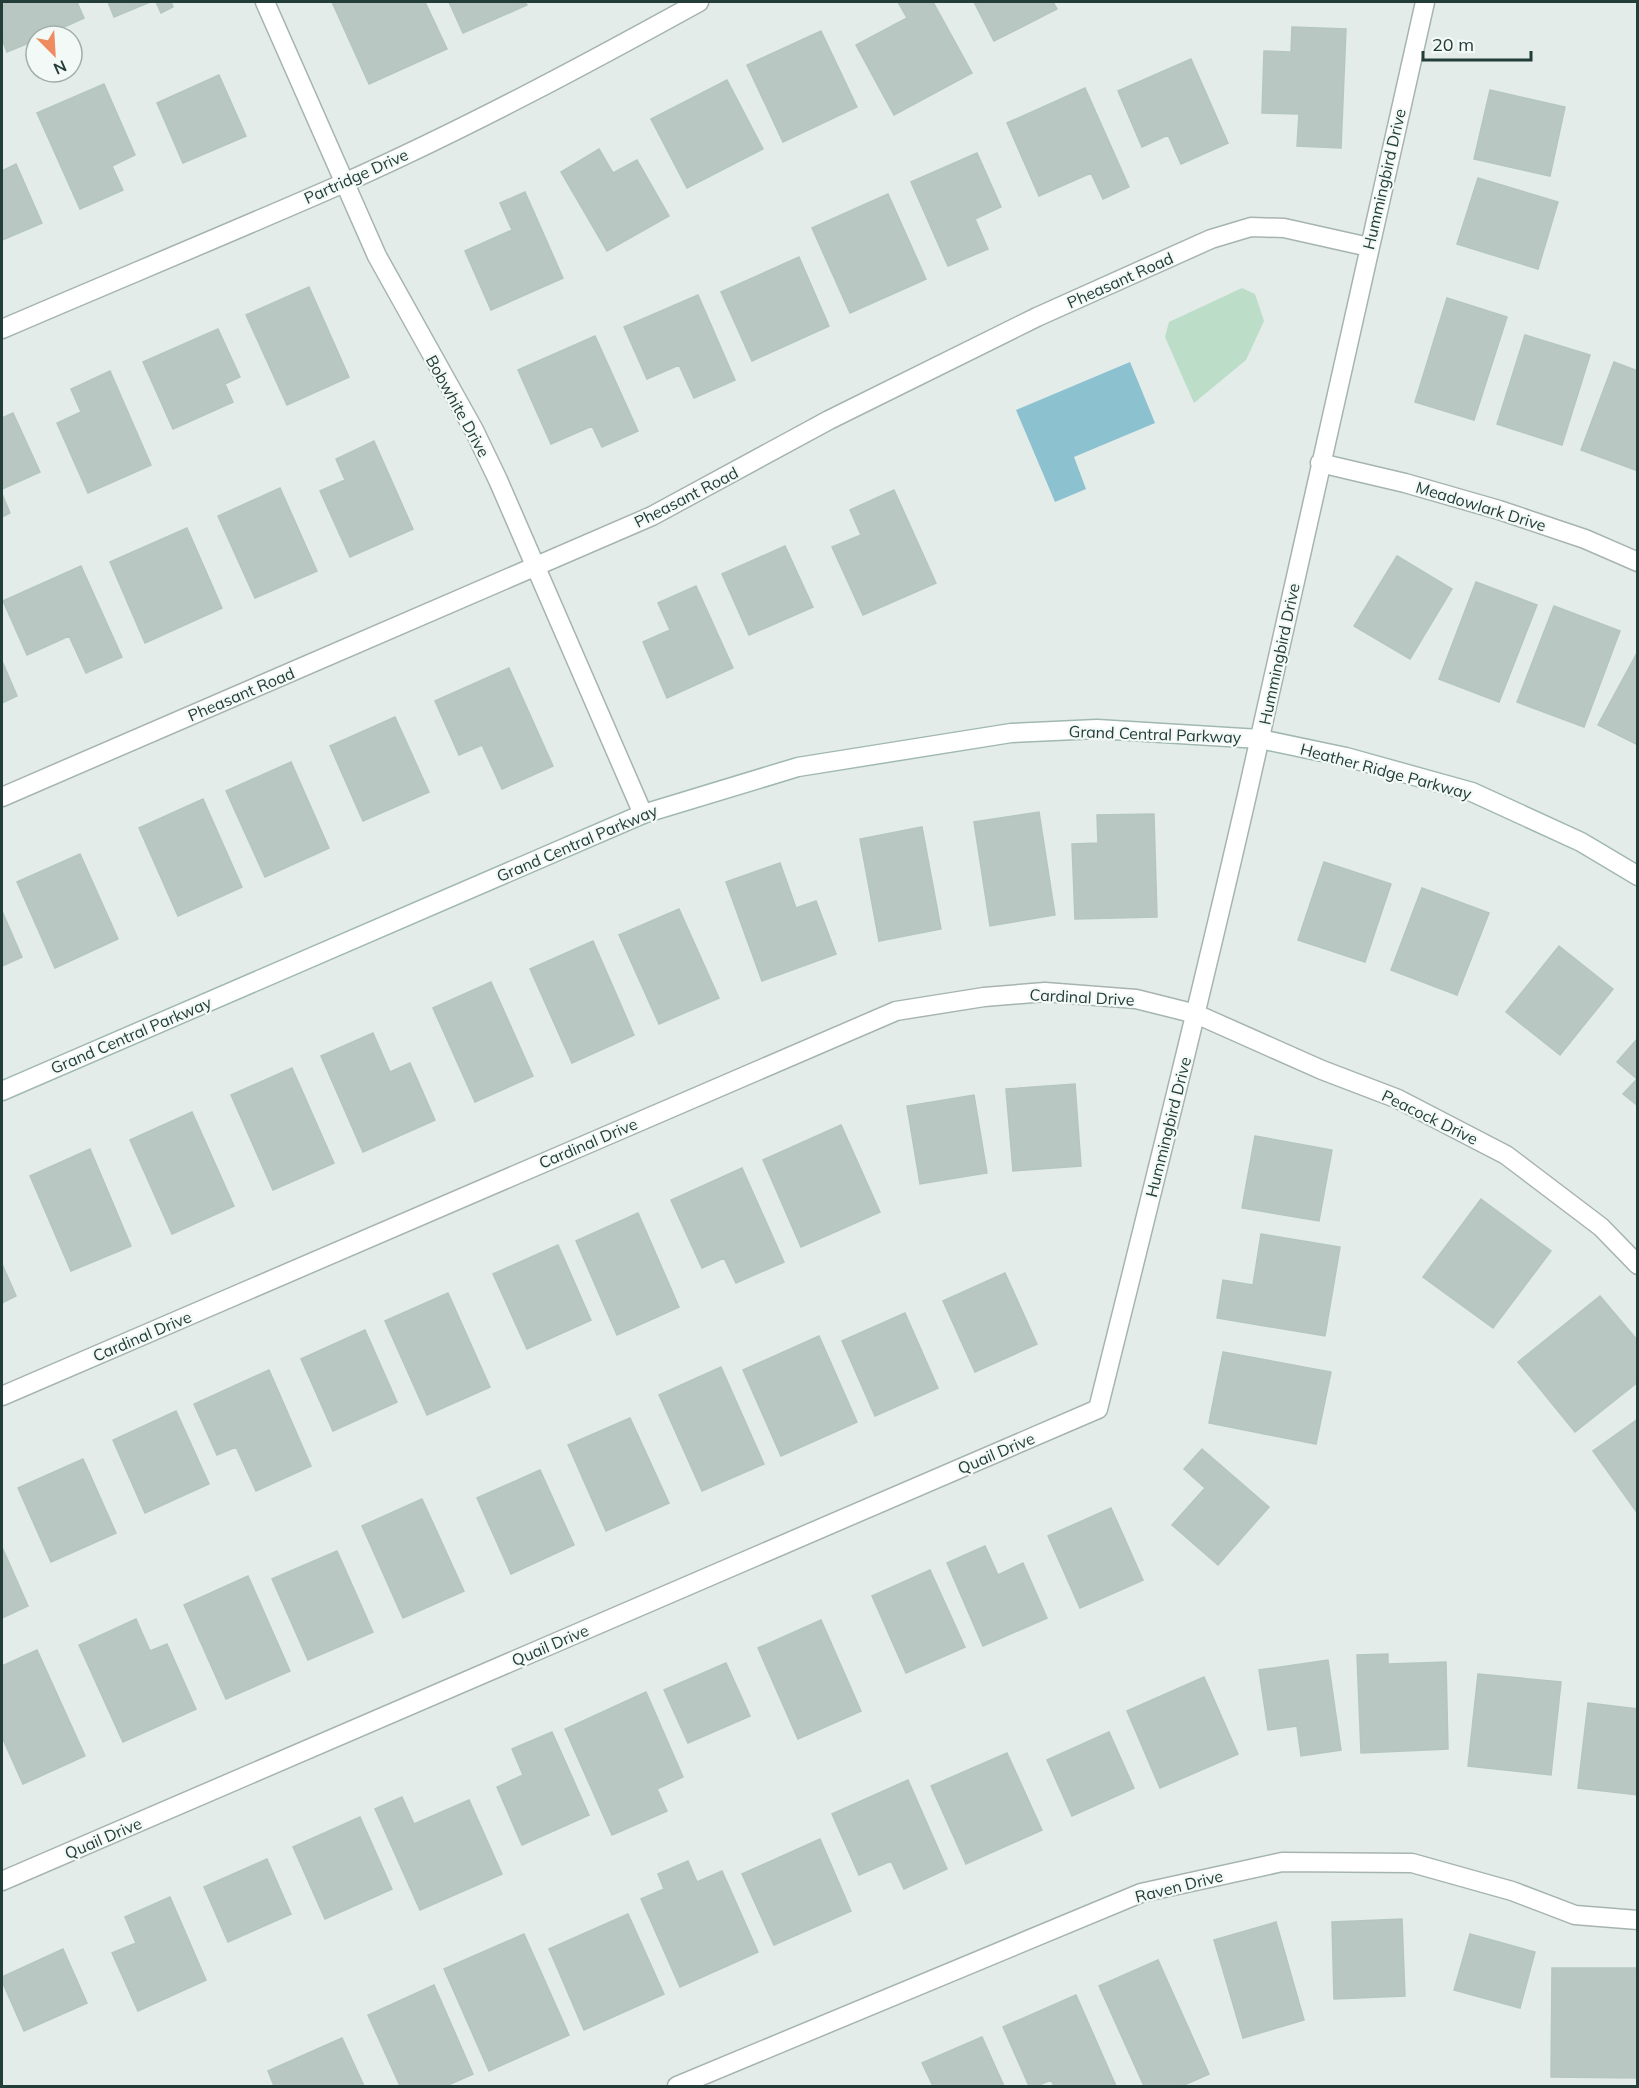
<svg xmlns="http://www.w3.org/2000/svg" width="1639" height="2088" font-family="Mulish,sans-serif">
<style>
.green{fill:#bcddc7}
.water{fill:#8cc1d0}
.building{fill:#b8c7c2;stroke:#b5c6c0;stroke-width:1.5}
.lines{fill:none;stroke-linecap:round;stroke-linejoin:round}
.street-casing{stroke:#a6b4b0;stroke-width:21}
.secondary-casing{stroke:#a1b8b1;stroke-width:21}
.street{stroke:#fff;stroke-width:18}
.secondary{stroke:#fff;stroke-width:18}
.labels{text-anchor:middle;stroke-width:4.5;stroke-linejoin:round;paint-order:stroke}
.street-label{font-size:16px;fill:#233d38;stroke:#f3f9f6}
</style>
<rect width="100%" height="100%" fill="#e3ece9"/>
<path class="green" d="M1242,288L1255,294L1264,321L1246,360L1194,403L1165,337L1169,322Z"/>
<path class="water" d="M1130,362L1155,423L1074,457L1086,489L1055,502L1016,410Z"/>
<path class="building" d="M2,2H77L84,18L44,36H36V40L7,52L2,39Z
M108,2H150L114,17Z
M156,2H171L173,7L161,13Z
M332,2H425L447,49L369,84Z
M449,2H525L527,5L463,33Z
M898,2H933L972,73L894,115L856,45L907,18Z
M974,2H1053L1057,9L994,41Z
M1292,27L1346,29L1341,148L1297,146L1299,114L1262,113L1264,51L1291,52Z
M821,31L857,107L783,142L747,65Z
M1191,59L1228,143L1181,164L1168,135L1142,147L1118,91Z
M219,75L246,136L183,163L157,103Z
M727,80L763,149L687,188L651,119Z
M104,84L135,155L112,166L123,190L80,209L37,113Z
M1085,88L1129,187L1103,199L1091,173L1039,196L1007,123Z
M1490,90L1565,107L1550,176L1474,159Z
M599,149L613,173L637,160L669,216L607,251L561,172Z
M977,153L1001,207L975,219L988,249L948,266L911,182Z
M16,164L42,223L2,240V171Z
M1478,178L1558,202L1538,269L1457,244Z
M525,192L563,278L491,310L465,251L512,230L500,203Z
M888,194L926,279L850,313L812,228Z
M799,257L829,326L752,361L721,292Z
M309,287L349,377L287,405L246,315Z
M698,295L735,380L694,398L679,365L647,379L624,327Z
M1447,298L1507,317L1474,420L1415,402Z
M218,329L240,377L225,384L233,402L173,429L143,362Z
M1525,335L1590,355L1562,445L1497,424Z
M595,336L638,431L602,447L592,426L551,444L518,370Z
M1614,362L1638,371V471L1581,450Z
M110,371L151,465L88,493L57,423L81,412L71,389Z
M13,413L40,472L2,489V418Z
M374,441L413,529L350,557L320,491L345,480L336,459Z
M280,488L317,571L255,598L218,516Z
M894,490L936,583L863,615L832,547L861,535L850,510Z
M2,494L10,513L2,517Z
M187,528L222,608L145,643L110,562Z
M785,546L813,607L749,635L722,574Z
M1397,556L1452,589L1410,659L1354,626Z
M81,566L122,657L86,673L69,636L27,655L3,601Z
M1476,582L1537,605L1499,702L1439,679Z
M696,586L733,668L667,698L643,642L670,630L658,603Z
M1554,606L1620,631L1584,727L1517,702Z
M1638,651V745L1598,725Z
M2,661L17,696L2,703Z
M509,668L553,766L502,789L482,745L459,755L435,701Z
M395,717L429,792L363,821L330,746Z
M291,762L329,848L265,877L226,791Z
M203,799L242,887L178,916L139,828Z
M1039,812L1055,915L990,926L974,822Z
M1154,814L1157,917L1075,919L1072,844L1098,843L1097,815Z
M922,827L941,929L879,941L860,839Z
M80,854L118,939L55,968L17,882Z
M1324,862L1391,884L1365,962L1298,940Z
M780,863L796,908L816,901L836,954L762,981L726,882Z
M1422,888L1489,913L1457,995L1391,970Z
M679,909L719,998L659,1024L619,935Z
M2,911L22,957L2,966Z
M593,941L634,1035L572,1063L530,969Z
M1559,946L1613,989L1560,1055L1506,1012Z
M491,982L533,1076L475,1102L433,1008Z
M373,1033L390,1072L410,1063L435,1120L363,1152L321,1056Z
M1638,1038V1106L1623,1094L1637,1079L1617,1062Z
M292,1068L334,1163L273,1190L231,1095Z
M1075,1084L1081,1166L1013,1171L1006,1089Z
M974,1095L987,1173L920,1184L907,1106Z
M192,1112L234,1206L172,1234L130,1140Z
M841,1125L880,1212L801,1247L763,1160Z
M1255,1136L1332,1150L1319,1221L1242,1208Z
M90,1149L131,1246L71,1271L30,1176Z
M742,1168L784,1262L736,1283L724,1258L702,1268L671,1200Z
M1481,1199L1551,1251L1493,1328L1423,1277Z
M638,1213L679,1307L617,1335L576,1241Z
M1261,1234L1340,1247L1325,1336L1217,1318L1223,1280L1253,1285Z
M558,1245L591,1320L527,1349L493,1274Z
M2,1264L16,1296L2,1303Z
M1005,1273L1037,1344L975,1372L943,1301Z
M448,1293L490,1387L427,1415L385,1321Z
M1600,1296L1638,1341V1382L1575,1432L1518,1362Z
M905,1313L938,1388L875,1416L842,1341Z
M365,1330L397,1402L333,1431L301,1359Z
M819,1336L857,1422L781,1456L743,1370Z
M1223,1352L1331,1372L1316,1444L1209,1423Z
M721,1367L764,1464L702,1491L659,1395Z
M269,1370L311,1466L256,1491L236,1447L217,1455L194,1404Z
M176,1411L209,1484L145,1513L113,1440Z
M630,1418L669,1503L606,1531L568,1445Z
M1638,1419V1514L1593,1451Z
M1202,1449L1269,1507L1218,1565L1172,1525L1205,1488L1184,1469Z
M83,1459L116,1533L51,1562L18,1488Z
M540,1470L574,1545L511,1574L477,1498Z
M422,1499L464,1591L403,1618L362,1526Z
M1111,1508L1143,1580L1080,1608L1048,1536Z
M985,1546L998,1575L1023,1563L1047,1618L983,1646L947,1563Z
M2,1547L28,1606L2,1618Z
M337,1551L373,1632L308,1660L272,1579Z
M930,1570L965,1647L906,1673L872,1596Z
M248,1576L290,1671L226,1699L184,1605Z
M136,1619L150,1651L167,1644L196,1709L123,1742L79,1645Z
M821,1620L861,1711L798,1739L758,1648Z
M37,1650L85,1756L23,1784L2,1737V1666Z
M1388,1654V1664L1446,1662L1448,1749L1361,1753L1357,1655Z
M1328,1660L1341,1750L1301,1756L1297,1726L1268,1730L1259,1670Z
M726,1663L750,1716L688,1743L664,1690Z
M1478,1674L1561,1682L1551,1775L1468,1766Z
M1204,1677L1238,1754L1160,1788L1127,1711Z
M646,1692L683,1777L657,1789L667,1811L612,1835L565,1729Z
M1588,1703L1638,1709V1795L1578,1788Z
M552,1732L589,1815L522,1845L497,1787L523,1775L512,1749Z
M1109,1732L1134,1788L1072,1816L1047,1760Z
M1007,1753L1042,1830L966,1864L931,1786Z
M908,1780L947,1869L904,1889L891,1861L859,1875L832,1814Z
M402,1797L414,1824L469,1800L502,1874L420,1910L375,1809Z
M360,1817L392,1889L325,1919L293,1847Z
M820,1839L851,1911L774,1945L742,1874Z
M267,1859L291,1914L228,1942L204,1887Z
M688,1861L697,1882L722,1871L758,1952L680,1987L641,1899L664,1889L658,1874Z
M170,1897L206,1980L138,2011L112,1953L136,1943L125,1917Z
M628,1914L664,1994L584,2030L549,1949Z
M1402,1919L1405,1996L1334,1999L1332,1922Z
M1276,1922L1304,2020L1243,2038L1214,1940Z
M524,1934L569,2035L489,2071L444,1969Z
M1470,1934L1535,1952L1520,2008L1454,1990Z
M63,1949L87,2003L24,2031L2,1981V1977Z
M1158,1960L1209,2074L1182,2086H1144L1099,1986Z
M1552,1968H1638V2078L1551,2077Z
M434,1985L473,2074L446,2086H400L368,2015Z
M1076,1995L1116,2086H1054L1051,2080L1037,2086H1029L1003,2027Z
M982,2037L1004,2086H933L922,2063Z
M342,2038L364,2086H274L268,2071Z"/>
<g class="lines">
<g class="street-casing">
<path id="street" d="M265,2L377,256L474,430L498,480L643,814
M2,329C116,280 230,233 344,183C465,129 583,66 699,2
M1320,463L1405,483L1499,510L1585,539L1638,562
M2,797L652,516L829,420L1037,317L1211,239L1251,227L1284,228L1369,247
M2,1396L896,1011L984,997L1045,992L1136,999L1196,1014L1322,1070L1398,1099L1506,1155L1601,1227L1638,1265
M2,1881L1098,1409C1149,1205 1200,1000 1247,795C1308,531 1364,266 1425,2
M677,2086L1141,1893L1282,1862L1412,1863L1512,1891L1575,1915L1638,1920"/>
</g>
<g class="secondary-casing">
<path id="secondary" d="M2,1091L643,814L798,767L1011,733L1097,729L1260,739L1346,757L1472,792L1581,842L1638,876"/>
</g>
<use href="#street" class="street"/>
<use href="#secondary" class="secondary"/>
</g>
<g class="labels">
<g class="street-label">
<text transform="translate(356 176) rotate(-24)" y="6">Partridge Drive</text>
<text transform="translate(1384 179) rotate(-77)" y="6">Hummingbird Drive</text>
<text transform="translate(1120 280) rotate(-24)" y="6">Pheasant Road</text>
<text transform="translate(458 406) rotate(61)" y="6">Bobwhite Drive</text>
<text transform="translate(686 497) rotate(-27)" y="6">Pheasant Road</text>
<text transform="translate(1481 506) rotate(17)" y="6">Meadowlark Drive</text>
<text transform="translate(1279 654) rotate(-78)" y="6">Hummingbird Drive</text>
<text transform="translate(241 694) rotate(-23)" y="6">Pheasant Road</text>
<text transform="translate(1155 734) rotate(2)" y="6">Grand Central Parkway</text>
<text transform="translate(1386 771) rotate(15)" y="6">Heather Ridge Parkway</text>
<text transform="translate(577 843) rotate(-23)" y="6">Grand Central Parkway</text>
<text transform="translate(1082 997) rotate(3)" y="6">Cardinal Drive</text>
<text transform="translate(131 1035) rotate(-23)" y="6">Grand Central Parkway</text>
<text transform="translate(1430 1117) rotate(26)" y="6">Peacock Drive</text>
<text transform="translate(1168 1127) rotate(-76)" y="6">Hummingbird Drive</text>
<text transform="translate(588 1143) rotate(-23)" y="6">Cardinal Drive</text>
<text transform="translate(142 1336) rotate(-23)" y="6">Cardinal Drive</text>
<text transform="translate(996 1453) rotate(-23)" y="6">Quail Drive</text>
<text transform="translate(550 1645) rotate(-23)" y="6">Quail Drive</text>
<text transform="translate(103 1838) rotate(-23)" y="6">Quail Drive</text>
<text transform="translate(1179 1886) rotate(-14)" y="6">Raven Drive</text>
</g>
</g>
<rect width="1639" height="2088" fill="none" stroke="#233d38" stroke-width="6"/>
<g transform="translate(54 54) rotate(156)"><circle r="28" fill="#f3f9f6" stroke="#a0aeaa" stroke-width="1.5"/>
<path d="M0-4.5L10 22L0 15L-10 22Z" fill="#ee8b5f"/>
<text y="-9" font-size="16" font-weight="bold" text-anchor="middle" fill="#233d38">N</text>
</g>
<path d="M1423 51v9h108v-9" fill="none" stroke="#233d38" stroke-width="3"/>
<text x="1432" y="51" font-size="18" fill="#233d38" stroke="#f3f9f6" stroke-width="4.5" paint-order="stroke">20 m</text>
</svg>
